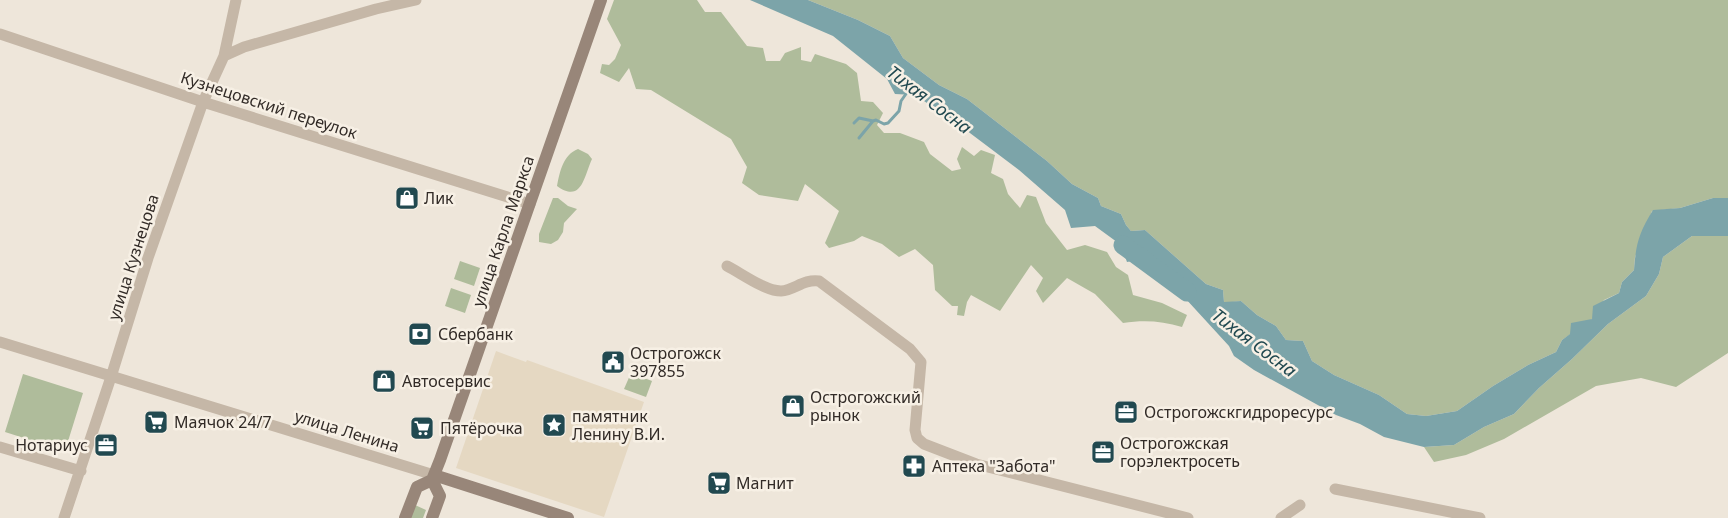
<svg xmlns="http://www.w3.org/2000/svg" width="1728" height="518" font-family="'Noto Sans',sans-serif">
<style>
.green{fill:#afbc9b}
.plaza{fill:#e5d8c2}
.water{fill:#7ca4a9}
.lines{fill:none;stroke-linecap:round;stroke-linejoin:round}
.stream{stroke:#7ca4a9;stroke-width:3}
.river{stroke:#7ca4a9;stroke-width:19}
.minor{stroke:#c5b7a7;stroke-width:11}
.secondary{stroke:#988679;stroke-width:12}
.labels{text-anchor:middle;stroke-width:5;stroke-linejoin:round;paint-order:stroke}
.street-label{font-size:16px;fill:#322b27;stroke:#f7f0e5}
.poi-label{font-size:16px;fill:#322b27;stroke:#f7f0e5;text-anchor:start}
.water-label{font-size:18px;font-style:italic;fill:#214950;stroke:#f7f0e5}
</style>
<rect width="100%" height="100%" fill="#eee6da"/>
<path class="green" d="M614,0H697L705,12H721L747,46L763,48L766,61H780L785,53L801,47V60L811,62L815,54L846,64L857,73L861,101L873,102L883,113L877,125L884,133H900L924,142L930,154L952,171L961,169L957,159L962,147L974,156L981,150L995,155L991,173L1003,179L1008,194L1020,208L1027,195L1036,197L1046,223L1067,250L1085,245L1107,252L1116,267L1128,275L1133,295L1162,303L1187,315L1182,327C1162,321 1144,320 1123,323L1095,294L1067,278L1043,303L1036,291L1043,278L1031,265L1000,311L971,295L967,302L964,316L957,315L958,306H952L935,290L933,265L915,249L899,257L882,244L862,236L854,241L829,248L825,243L839,211L805,184L798,201L759,195L742,183L747,167L731,139L651,90L636,89L629,68L619,82L600,73L602,64L609,65L615,59L621,45L607,19Z
M808,0H1728V198H1713L1680,208L1652,211L1635,257L1634,270L1622,282L1619,293L1604,300L1592,319L1562,340L1556,352L1528,365L1493,386L1457,411L1426,416L1407,414L1379,395L1334,375L1312,361L1303,341L1286,340L1276,326L1257,315L1241,301L1224,303L1223,290L1206,284L1145,230L1131,231L1126,225L1121,214L1101,206L1098,198L1072,184L1047,161L967,99L939,85L903,58L890,36L858,20Z
M578,149L588,154L592,159C584,176 582,204 557,186C560,171 563,155 578,149Z
M553,198H558L568,206L577,209L564,223L563,232L558,240L551,244L539,242V234Z
M1692,236H1728V353L1676,387L1641,378L1596,386L1504,439L1466,455L1434,462L1424,447L1454,445L1484,427L1514,414L1539,388L1572,359L1608,324L1646,296L1659,274L1663,257Z
M460,261L480,268L474,286L454,279Z
M451,288L471,295L465,313L445,306Z
M631,373L652,381L646,397L624,389Z
M23,374L83,393L65,451L5,432Z
M415,505L426,510L423,518H410Z"/>
<path class="plaza" d="M496,351L526,362L527,360L644,402L604,517L456,468Z"/>
<path class="water" d="M750,0H808L858,20L890,36L903,58L939,85L967,99L1047,161L1072,184L1098,198L1101,206L1121,214L1126,225L1131,231L1145,230L1206,284L1223,290L1224,302L1241,301L1257,315L1276,326L1286,340L1303,341L1312,361L1334,375L1379,395L1407,414L1426,416L1457,411L1493,386L1528,365L1556,352L1562,340L1570,334L1571,323L1592,319L1593,306L1619,293L1622,282L1634,270C1636,243 1639,233 1653,210L1680,208L1713,198H1728V236H1692L1663,257L1659,274L1646,296L1608,324L1572,359L1539,388L1514,414L1484,427L1454,445L1424,447L1384,437L1360,424L1336,415L1254,370L1234,356L1229,346L1163,274L1142,259L1127,262L1121,245L1095,226L1071,228L1065,210L1019,170L954,121L915,95L895,94L887,79L833,36Z"/>
<g class="lines">
<path class="stream" d="M854,123L859,118L873,121
M859,138L873,121L876,120L884,124L888,123L899,111L901,101L908,91"/>
<path class="river" d="M1123,245L1187,292"/>
<path class="minor" d="M0,34L203,102L530,204
M224,56L244,47L376,9L416,0
M727,266C741,273 765,291 781,291C795,290 803,279 819,281L910,349L921,362L915,430L917,438L924,444L976,464L1188,518
M0,342L434,475
M0,447L81,471
M1335,489L1480,518
M64,518L111,377L148,258L203,102L224,56L236,0
M1281,518L1300,505"/>
<path class="secondary" d="M434,475L568,518
M405,518L417,487L432,480L440,460L601,0
M432,518L440,496L432,480"/>
</g>
<defs>
<g id="shop-square" transform="scale(1.25)"><rect x="-9" y="-9" width="18" height="18" rx="4" fill="#214950" stroke="#f7f0e5"/><path d="M-5-2.5h2.3a2.7 3.5 0 0 1 5.4 0H5L5.5 6h-11ZM-1.5-2.5h3a1.5 2.3 0 0 0-3 0Z" fill="#fff"/></g>
<g id="bank-square" transform="scale(1.25)"><rect x="-9" y="-9" width="18" height="18" rx="4" fill="#214950" stroke="#f7f0e5"/><path d="M-6-4H6V4H-6ZM0-2.3a2.3 2.3 0 1 0 0 4.6a2.3 2.3 0 1 0 0-4.6Z" fill="#fff"/></g>
<g id="civic-square" transform="scale(1.25)"><rect x="-9" y="-9" width="18" height="18" rx="4" fill="#214950" stroke="#f7f0e5"/><path d="M-.6-6.5H3V-4.5H.6V-3L4-1V1h2V6H-6V1h2V-1L-.6-3ZM-1.2 2.5V6h2.4V2.5Z" fill="#fff"/></g>
<g id="office-square" transform="scale(1.25)"><rect x="-9" y="-9" width="18" height="18" rx="4" fill="#214950" stroke="#f7f0e5"/><path d="M-6-3h4V-5.5h4V-3h4V5H-6ZM-1-4.5V-3h2v-1.5ZM-6 0V1H6V0Z" fill="#fff"/></g>
<g id="supermarket-square" transform="scale(1.25)"><rect x="-9" y="-9" width="18" height="18" rx="4" fill="#214950" stroke="#f7f0e5"/><path d="M-6-5.5h2.5l.6 2H6L4.5 2H-2.5L-4.4-4H-6ZM-1.5 3.2a1.3 1.3 0 1 0 .1 0ZM3 3.2a1.3 1.3 0 1 0 .1 0Z" fill="#fff"/></g>
<g id="sight-square" transform="scale(1.25)"><rect x="-9" y="-9" width="18" height="18" rx="4" fill="#214950" stroke="#f7f0e5"/><path d="M0-6L1.8-2.2L6-1.7L2.9 1.2L3.7 5.4L0 3.3L-3.7 5.4L-2.9 1.2L-6-1.7L-1.8-2.2Z" fill="#fff"/></g>
<g id="pharmacy-square" transform="scale(1.25)"><rect x="-9" y="-9" width="18" height="18" rx="4" fill="#214950" stroke="#f7f0e5"/><path d="M-2-6h4v4h4v4h-4v4h-4v-4h-4v-4h4Z" fill="#fff"/></g>
</defs>
<g fill-rule="evenodd">
<use href="#shop-square" x="407" y="198"/>
<use href="#bank-square" x="420" y="334"/>
<use href="#civic-square" x="613" y="362"/>
<use href="#shop-square" x="384" y="381"/>
<use href="#shop-square" x="793" y="406"/>
<use href="#office-square" x="1126" y="412"/>
<use href="#supermarket-square" x="156" y="422"/>
<use href="#sight-square" x="554" y="425"/>
<use href="#supermarket-square" x="422" y="428"/>
<use href="#office-square" x="106" y="445"/>
<use href="#office-square" x="1103" y="452"/>
<use href="#pharmacy-square" x="914" y="466"/>
<use href="#supermarket-square" x="719" y="483"/>
</g>
<g class="labels">
<g class="street-label">
<text transform="translate(269 105) rotate(18)" y="6">Кузнецовский переулок</text>
<text transform="translate(503 231) rotate(-71)" y="6">улица Карла Маркса</text>
<text transform="translate(133 257) rotate(-72)" y="6">улица Кузнецова</text>
<text transform="translate(347 431) rotate(17)" y="6">улица Ленина</text>
</g>
<g class="poi-label">
<text x="424" y="204">Лик</text>
<text x="438" y="340">Сбербанк</text>
<text x="630" y="359">Острогожск<tspan x="630" dy="18">397855</tspan></text>
<text x="402" y="387">Автосервис</text>
<text x="810" y="403">Острогожский<tspan x="810" dy="18">рынок</tspan></text>
<text x="1144" y="418">Острогожскгидроресурс</text>
<text x="572" y="422">памятник<tspan x="572" dy="18">Ленину В.И.</tspan></text>
<text x="174" y="428">Маячок 24/7</text>
<text x="440" y="434">Пятёрочка</text>
<text x="1120" y="449">Острогожская<tspan x="1120" dy="18">горэлектросеть</tspan></text>
<text x="88" y="451" text-anchor="end">Нотариус</text>
<text x="932" y="472">Аптека "Забота"</text>
<text x="736" y="489">Магнит</text>
</g>
<g class="water-label">
<text transform="translate(929 100) rotate(37)" y="6">Тихая Сосна</text>
<text transform="translate(1254 343) rotate(37)" y="6">Тихая Сосна</text>
</g>
</g>
</svg>
